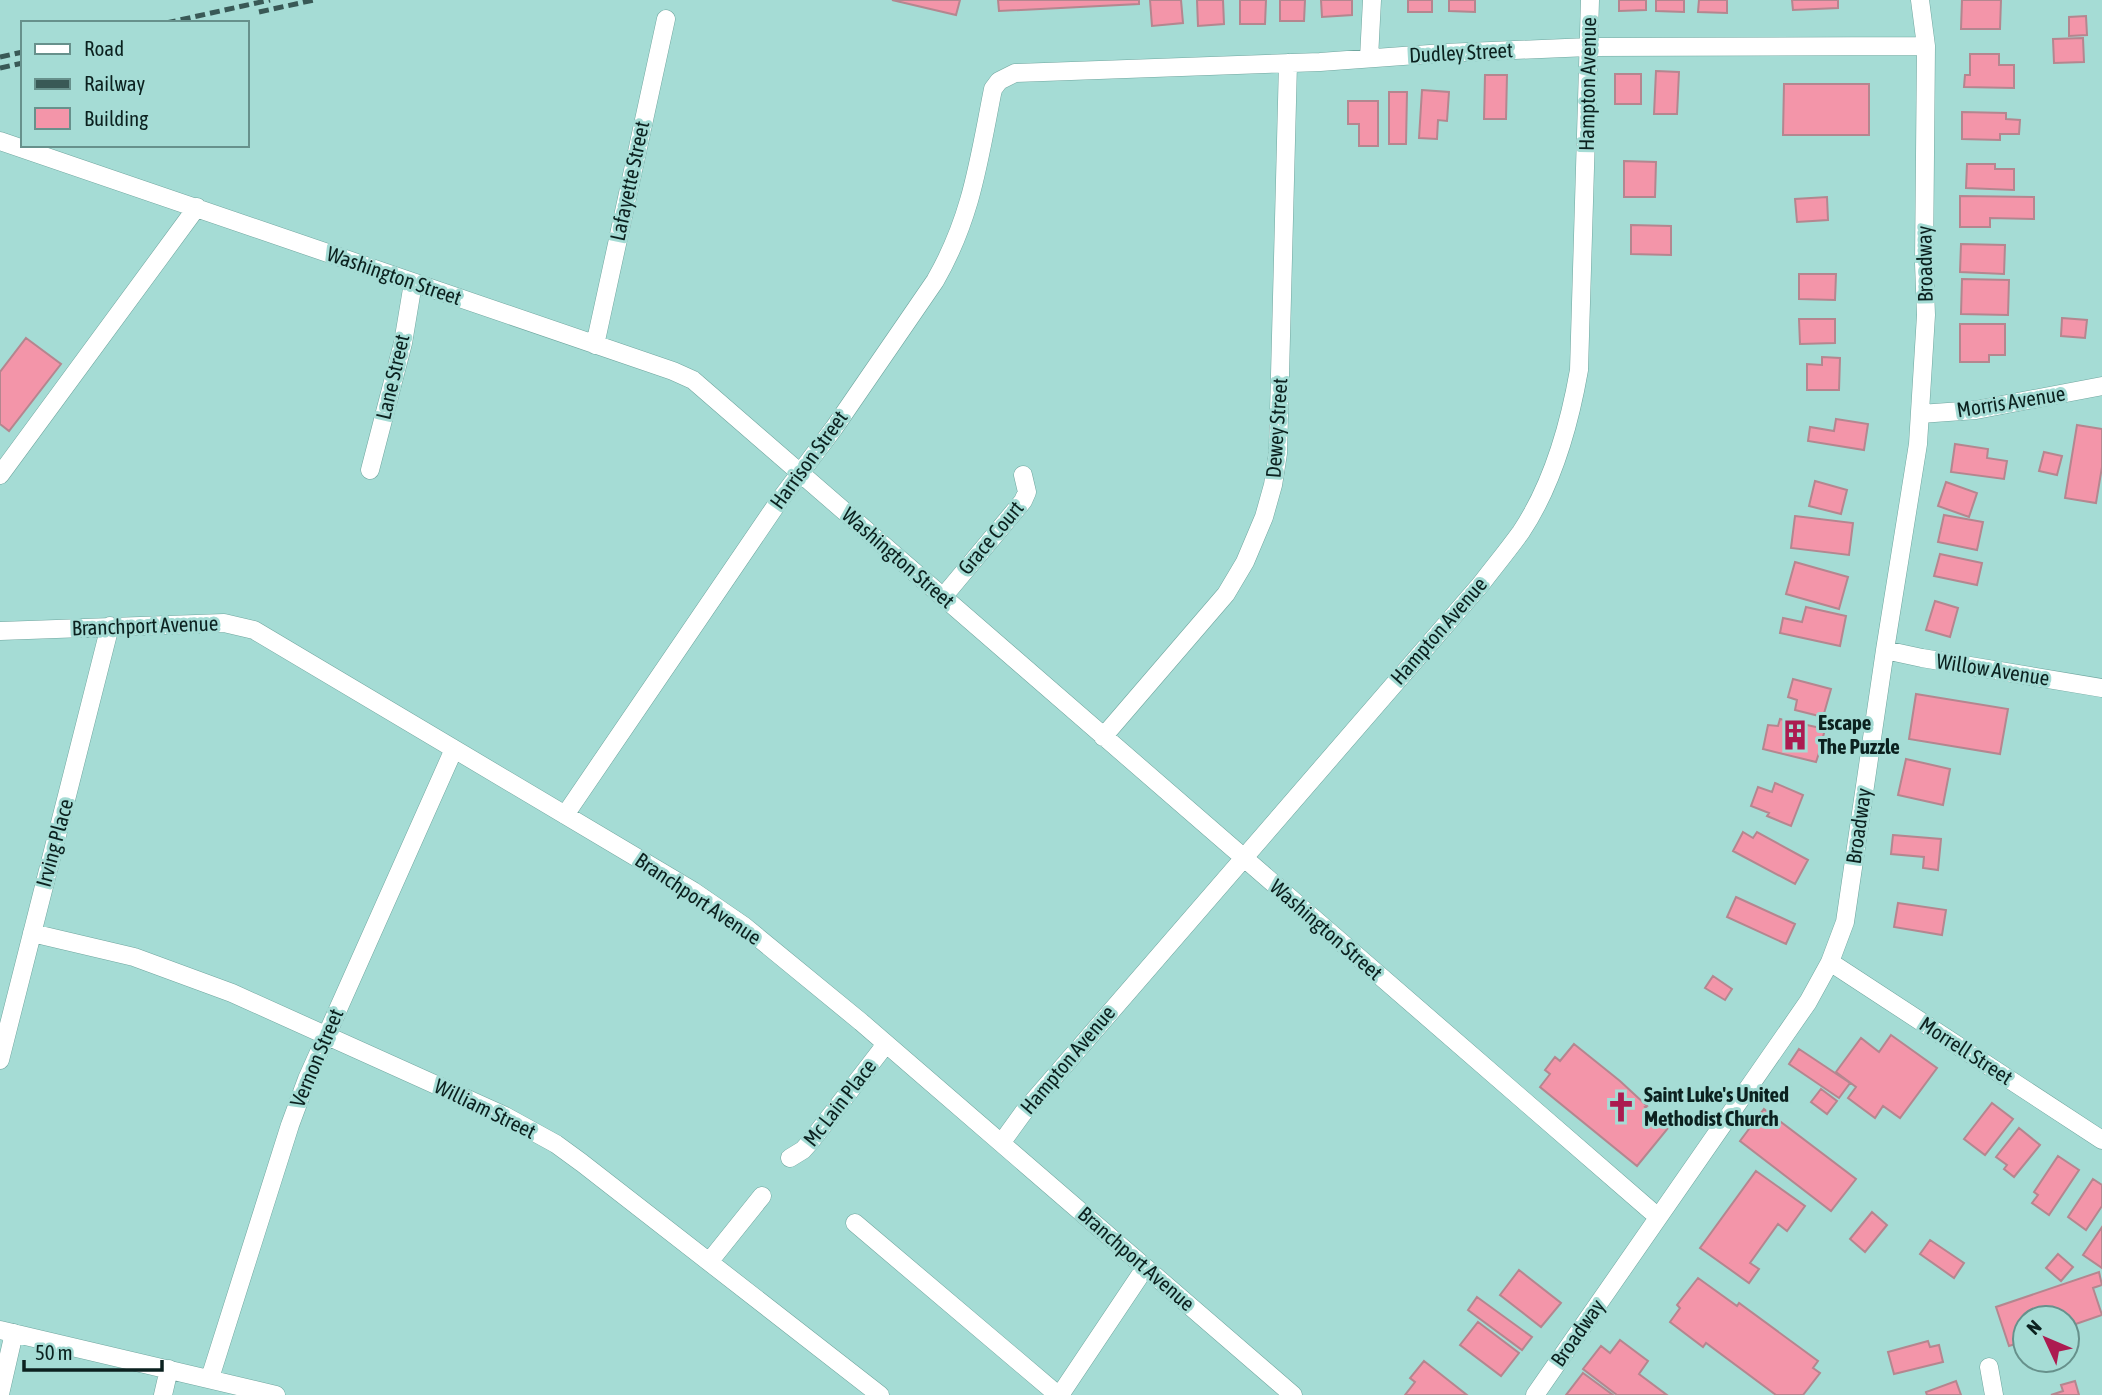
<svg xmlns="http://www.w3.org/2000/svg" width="2102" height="1395" font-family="'Asap Condensed',sans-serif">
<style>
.building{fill:#f395a9;stroke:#b4868f;stroke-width:2}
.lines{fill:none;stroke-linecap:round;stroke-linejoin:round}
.minor-casing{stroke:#70a69f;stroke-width:19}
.minor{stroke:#fff;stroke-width:18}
.rail{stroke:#395956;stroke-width:5;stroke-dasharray:10 5;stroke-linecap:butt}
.labels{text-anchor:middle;stroke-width:6;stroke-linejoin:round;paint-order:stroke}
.street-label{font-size:21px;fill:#0b211f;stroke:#a5dcd5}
.poi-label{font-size:21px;font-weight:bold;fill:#0b211f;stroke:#a5dcd5;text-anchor:start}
</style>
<rect width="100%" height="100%" fill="#a5dcd5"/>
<path class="building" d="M892,0H960L956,15Z
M998,0H1139V4L999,11Z
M1150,0H1181L1183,23L1152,26Z
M1197,0H1223L1224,24L1198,26Z
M1240,0H1266L1265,24H1240Z
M1280,0H1305L1304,21H1280Z
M1321,0H1352V15L1322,17Z
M1408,0H1432V12H1408Z
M1449,0H1475V12L1449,11Z
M1619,0H1646V10L1619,11Z
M1656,0H1684V12L1656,11Z
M1699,0H1727V13L1698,12Z
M1792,0H1838V8L1793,10Z
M1962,0H2001L2000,29H1961Z
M2086,16L2087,35L2069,36V17Z
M2083,38L2084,62L2054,63L2053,39Z
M1970,54H1999V65H2014V88L1964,87L1965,75H1970Z
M1656,71L1679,72L1677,114H1654Z
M1615,74H1641V104H1615Z
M1485,75H1507L1506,119H1484Z
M1784,84H1869V135H1783Z
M1422,90L1449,92L1447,121L1438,120L1437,139L1419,138Z
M1389,92H1407L1406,144H1389Z
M1348,101H1378V146H1359V124H1348Z
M1962,112L2006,113V119L2020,120L2019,134H2000V140L1962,139Z
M1624,161L1656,162L1655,197H1624Z
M1967,164H1995V169H2014V190L1966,188Z
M1960,196L2034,197V219L1990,218V227H1960Z
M1827,197L1828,220L1797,222L1795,199Z
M1631,225L1671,226V255L1631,254Z
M1961,244L2005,245L2004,274L1960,272Z
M1799,274H1836L1835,300L1799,299Z
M1962,279L2009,280L2008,315L1961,314Z
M2062,318L2087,320L2085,338L2061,336Z
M1799,319H1835V343L1800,344Z
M1960,324H2005V355H1989V362H1960Z
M26,338L61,364L9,431L0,424V372Z
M1822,357L1840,358L1839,390H1807V364L1822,365Z
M1836,419L1868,424L1864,450L1808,441L1810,427L1834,431Z
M2077,425L2102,429V467L2096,503L2065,498Z
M1955,444L1988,449L1987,458L2007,461L2004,479L1951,472Z
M2044,452L2062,456L2057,475L2039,471Z
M1815,481L1847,490L1841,514L1809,506Z
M1946,482L1977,493L1969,517L1938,506Z
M1944,515L1983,522L1977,550L1938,542Z
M1795,516L1853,523L1849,555L1791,548Z
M1940,554L1982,563L1977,585L1934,576Z
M1795,562L1848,577L1839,609L1786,594Z
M1935,601L1958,608L1950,637L1926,630Z
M1806,607L1846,616L1840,646L1780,633L1783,618L1802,622Z
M1793,679L1831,689L1823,717L1795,710L1797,700L1788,697Z
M1916,694L2008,709L2000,754L1909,739Z
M1780,719L1825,729L1822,741L1827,743L1824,751L1820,750L1816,762L1763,749L1768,725L1778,726Z
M1906,759L1950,769L1943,805L1898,795Z
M1775,783L1803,795L1791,826L1767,816L1769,813L1751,806L1758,787L1772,792Z
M1743,832L1753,838L1757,832L1808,860L1795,884L1733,851Z
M1893,835L1941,839L1938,870L1923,868L1924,857L1891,854Z
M1736,897L1795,924L1786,944L1727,917Z
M1898,903L1946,910L1942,935L1894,927Z
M1713,976L1732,989L1725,1000L1705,988Z
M1891,1035L1937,1068L1900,1118L1883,1106L1875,1118L1848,1098L1856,1087L1836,1072L1861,1038L1879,1052Z
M1574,1044L1620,1081L1647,1106L1645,1107L1669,1127L1637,1166L1540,1087L1550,1074L1545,1070L1555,1057L1560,1061Z
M1799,1049L1850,1083L1839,1098L1789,1064Z
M1821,1089L1837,1101L1827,1114L1811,1102Z
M1992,1103L2013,1119L1985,1155L1964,1139Z
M1764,1109L1856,1179L1831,1211L1740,1141Z
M2019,1128L2040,1145L2014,1177L2004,1169L2007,1165L1996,1157Z
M2058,1156L2079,1170L2049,1215L2032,1203L2038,1195L2034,1192Z
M1756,1171L1805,1206L1787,1231L1778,1224L1750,1263L1759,1269L1749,1283L1700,1248Z
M2093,1179L2102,1185V1206L2086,1230L2068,1217Z
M1872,1212L1887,1225L1865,1252L1850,1239Z
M2102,1227V1268L2083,1255Z
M1930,1240L1964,1263L1954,1278L1920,1254Z
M2058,1254L2073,1267L2061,1281L2046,1268Z
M1519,1270L1561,1303L1541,1327L1500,1295Z
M2099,1272L2102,1285L2093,1288L2102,1315L2067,1327V1318H2025V1341L2009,1346L1996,1307Z
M1698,1278L1737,1306L1739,1303L1818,1361L1813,1368L1820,1373L1803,1395H1776L1706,1343L1703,1347L1670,1322L1680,1308L1677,1305Z
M1477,1297L1532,1337L1522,1350L1468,1310Z
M1478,1322L1519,1353L1501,1376L1460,1345Z
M1620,1340L1648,1361L1639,1374L1667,1395H1617L1583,1369L1601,1346L1610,1353Z
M1928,1341L1930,1347L1939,1345L1943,1362L1894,1374L1888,1352Z
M1424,1361L1467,1395H1405L1415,1382L1410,1378Z
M1583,1373L1613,1395H1566Z
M1956,1381L1961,1395H1927L1926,1392Z
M2075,1381L2079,1395H2051L2063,1391L2061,1385Z"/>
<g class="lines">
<g class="minor-casing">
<path id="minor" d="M1369,58L1372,0
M0,141L673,371L693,380L1658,1217
M595,345L666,19
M1920,414L1976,410L2102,386
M370,470L403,343L413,283
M0,475L197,207
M943,597L1023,501L1027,492L1023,475
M0,631L224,623L254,630L693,891L744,926L861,1022L1293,1395
M1885,650L1922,658L2102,688
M1103,737L1226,594L1245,562L1264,517L1273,485L1278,453L1288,63
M565,815L779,501L834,428L935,281C972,217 979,159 993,89L999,81L1015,73L1320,62L1444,53L1589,47L1926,46
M32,933L134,957L232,993L505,1116L556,1144L582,1163L880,1395
M1830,962L2102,1140
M0,1060L110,626
M1002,1142L1023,1113L1481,584C1494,567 1508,550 1521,532C1553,484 1569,427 1579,370L1590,0
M790,1158L803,1150L811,1141L886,1044
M855,1223L1058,1395
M709,1262L762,1196
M0,1330L276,1395
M1989,1367L1994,1395
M210,1378L290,1125L307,1079L454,749
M0,1394L14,1333
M163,1395L169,1369
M1060,1395L1145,1268
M1535,1395L1808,1002L1830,962L1845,922L1885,650L1918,444L1926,315L1924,263L1926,46L1920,0"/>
</g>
<use href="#minor" class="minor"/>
<path class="rail" d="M259,12L314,0
M166,23L270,0
M0,57L23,52
M0,68L23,63"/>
</g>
<defs>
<g id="building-bare" transform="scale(2.415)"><path d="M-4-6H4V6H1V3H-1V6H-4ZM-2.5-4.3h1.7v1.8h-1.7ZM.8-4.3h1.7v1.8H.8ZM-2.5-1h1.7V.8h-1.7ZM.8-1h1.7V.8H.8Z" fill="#ac1b50" stroke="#a5dcd5" stroke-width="2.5" paint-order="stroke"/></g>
<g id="church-bare" transform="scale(2.415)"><path d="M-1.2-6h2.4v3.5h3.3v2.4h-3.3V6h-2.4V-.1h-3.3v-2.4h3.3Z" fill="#ac1b50" stroke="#a5dcd5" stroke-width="2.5" paint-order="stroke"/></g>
</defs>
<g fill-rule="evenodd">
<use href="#building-bare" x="1795" y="735"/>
<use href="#church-bare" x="1621" y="1107"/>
</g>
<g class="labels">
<g class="street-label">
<text transform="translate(1461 53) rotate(-3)" y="7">Dudley Street</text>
<text transform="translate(1588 84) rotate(-89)" y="7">Hampton Avenue</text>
<text transform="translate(630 181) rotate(-78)" y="7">Lafayette Street</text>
<text transform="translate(1925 264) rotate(-91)" y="7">Broadway</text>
<text transform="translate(394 276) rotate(19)" y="7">Washington Street</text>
<text transform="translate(393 377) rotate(-77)" y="7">Lane Street</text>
<text transform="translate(2011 402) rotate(-9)" y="7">Morris Avenue</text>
<text transform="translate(1277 428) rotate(-86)" y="7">Dewey Street</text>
<text transform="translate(809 460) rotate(-54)" y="7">Harrison Street</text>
<text transform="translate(991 538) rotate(-50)" y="7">Grace Court</text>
<text transform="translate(898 558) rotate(41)" y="7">Washington Street</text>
<text transform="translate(145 626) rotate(-2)" y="7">Branchport Avenue</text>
<text transform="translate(1439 631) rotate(-49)" y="7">Hampton Avenue</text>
<text transform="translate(1993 670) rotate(9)" y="7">Willow Avenue</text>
<text transform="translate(1859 826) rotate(-82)" y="7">Broadway</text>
<text transform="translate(55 843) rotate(-75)" y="7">Irving Place</text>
<text transform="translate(698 899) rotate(34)" y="7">Branchport Avenue</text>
<text transform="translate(1326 930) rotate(41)" y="7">Washington Street</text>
<text transform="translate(1966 1051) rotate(33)" y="7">Morrell Street</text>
<text transform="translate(317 1058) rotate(-67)" y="7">Vernon Street</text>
<text transform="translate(1068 1060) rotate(-50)" y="7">Hampton Avenue</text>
<text transform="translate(840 1103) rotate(-52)" y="7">Mc Lain Place</text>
<text transform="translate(485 1109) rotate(26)" y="7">William Street</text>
<text transform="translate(1136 1259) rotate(41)" y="7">Branchport Avenue</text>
<text transform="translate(1578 1333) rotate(-55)" y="7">Broadway</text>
</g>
<g class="poi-label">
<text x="1818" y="730">Escape<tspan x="1818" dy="24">The Puzzle</tspan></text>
<text x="1644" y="1102">Saint Luke's United<tspan x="1644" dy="24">Methodist Church</tspan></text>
</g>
</g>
<rect x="21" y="21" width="228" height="126" fill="#a5dcd5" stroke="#67918c" stroke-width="2"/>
<rect x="35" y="44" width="35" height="10" fill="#ffffff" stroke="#67918c" stroke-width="2"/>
<text x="84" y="56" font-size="21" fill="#0b211f">Road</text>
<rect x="35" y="79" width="35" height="10" fill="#395956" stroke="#67918c" stroke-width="2"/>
<text x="84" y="91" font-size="21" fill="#0b211f">Railway</text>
<rect x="35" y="108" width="35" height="21" fill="#f395a9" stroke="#67918c" stroke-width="2"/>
<text x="84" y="126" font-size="21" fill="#0b211f">Building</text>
<g transform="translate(2046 1339) rotate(314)"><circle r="33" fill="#a5dcd5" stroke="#67918c" stroke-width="2"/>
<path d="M0-5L12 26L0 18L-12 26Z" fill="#ac1b50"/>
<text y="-10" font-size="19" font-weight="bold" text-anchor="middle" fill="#0b211f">N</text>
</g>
<path d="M24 1360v10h138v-10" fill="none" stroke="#0b211f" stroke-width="3.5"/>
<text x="35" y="1360" font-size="21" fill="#0b211f" stroke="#a5dcd5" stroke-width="5" paint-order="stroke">50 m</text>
</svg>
